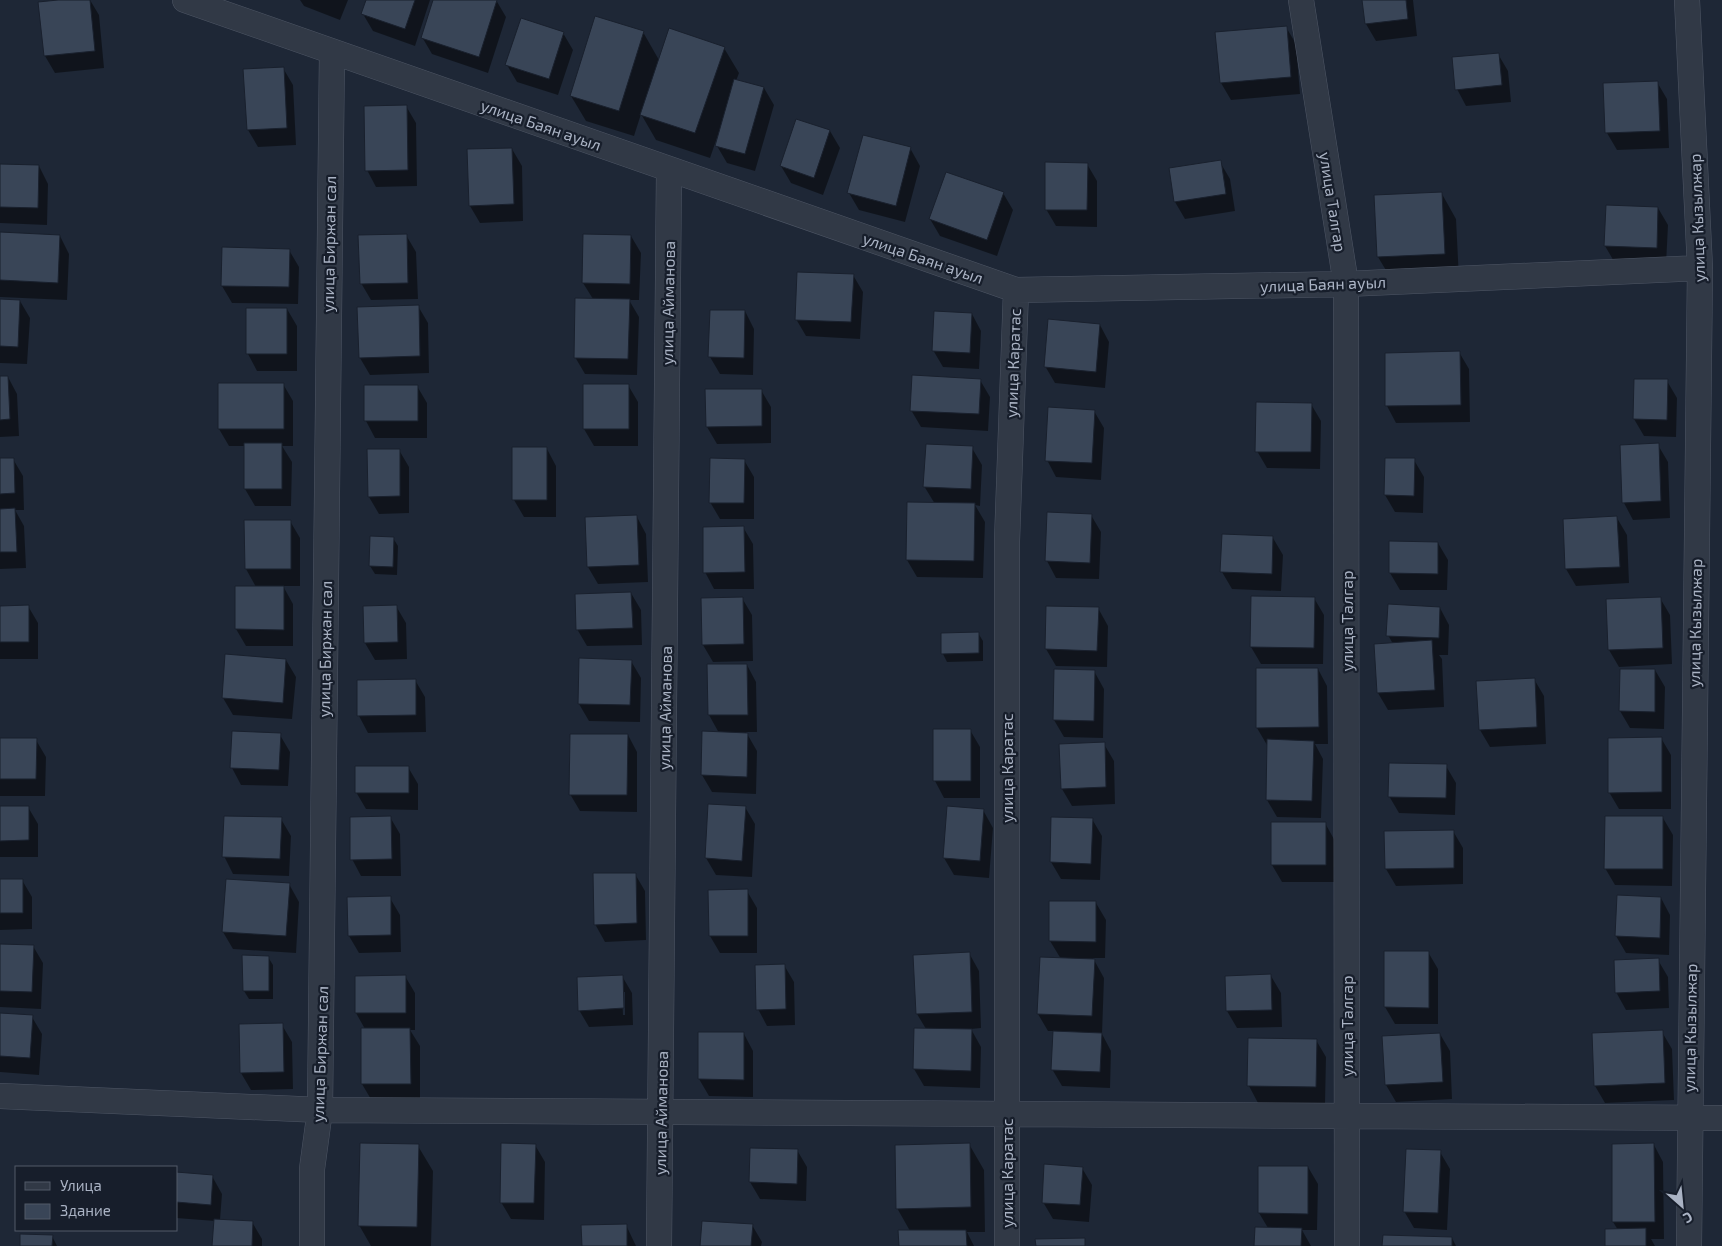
<svg xmlns="http://www.w3.org/2000/svg" width="1722" height="1246" font-family="'Exo 2',sans-serif">
<style>
.shadow{fill:#0007;fill-rule:evenodd}
.building{fill:#394557;stroke:#19202d}
.lines{fill:none;stroke-linecap:round;stroke-linejoin:round}
.street-casing{stroke:#4e5665;stroke-width:26}
.street{stroke:#313946;stroke-width:25}
.labels{text-anchor:middle;stroke-width:4.5;stroke-linejoin:round;paint-order:stroke}
.street-label{font-size:16px;fill:#aab3c4;stroke:#171e2b}
</style>
<rect width="100%" height="100%" fill="#1e2736"/>
<path class="shadow" d="M70,0H90L99,15L104,68L55,73L45,56Z
M300,0H348L340,20L304,6Z
M368,0H430L415,46L373,31L363,14Z
M434,0H496L506,17L488,73L432,54L422,37Z
M1363,0H1413L1417,36L1376,41L1366,24Z
M1286,27L1296,44L1300,94L1231,100L1221,83Z
M643,32L659,60L724,48L739,73L736,81L764,88L774,105L755,171L727,163L717,146L721,132H719L710,158L656,140L641,114L634,136L586,121L571,96Z
M563,33L573,50L558,95L517,82L507,65Z
M1498,54L1508,71L1511,102L1466,106L1457,89Z
M283,68L293,85L296,145L258,147L248,130Z
M1657,82L1667,99L1669,148L1617,150L1607,133L1605,84Z
M406,106L416,123L417,186L376,187L367,170Z
M797,120L830,131L840,148L823,195L791,183L781,166Z
M910,148L920,166L905,222L859,210L849,193Z
M512,149L522,166L523,221L480,223L470,206Z
M1220,162L1230,179L1235,211L1185,219L1175,202Z
M1087,164L1097,181V227L1056,226L1046,209Z
M0,165L39,166L48,184L47,225L0,223Z
M1003,193L1013,210L997,256L940,236L930,219Z
M1442,194L1456,219L1459,279L1393,282L1378,257Z
M1607,206L1658,208L1668,225L1666,265L1615,263L1605,246Z
M0,234L60,236L69,254L67,300L0,297Z
M406,235L416,252L418,299L371,300L361,283Z
M631,236L641,253L639,300H629L639,317L637,375L585,374L575,357L593,299L583,283Z
M289,250L299,267L298,304L232,303L222,286Z
M853,275L863,292L860,339L806,336L796,319Z
M0,300L20,301L30,318L27,364L0,363Z
M418,306L428,323L429,373L370,375L360,358Z
M247,309H287L297,326V371H257L248,354Z
M745,311L754,329L753,375L720,374L710,357Z
M972,314L981,331L979,369L943,367L933,350Z
M1100,325L1109,342L1105,388L1055,383L1045,366Z
M1459,352L1469,369L1470,422L1396,423L1387,406L1386,354Z
M0,377H8L17,394L19,436L0,437Z
M980,380L990,397L988,431L921,427L911,410Z
M1667,381L1677,398L1676,437L1644,436L1634,419Z
M283,384L293,401V446H282L292,462L291,506H255L245,489V446H229L219,429Z
M628,385L638,402V446H594L584,429Z
M366,386H417L427,403V438H375L366,421Z
M761,390L771,407V443L717,444L707,427Z
M1311,404L1321,421L1320,469L1267,468L1257,451Z
M1094,411L1104,428L1101,480L1056,477L1047,460Z
M1658,445L1668,462L1670,518L1633,520L1624,503Z
M972,448L982,465L980,506L975,505L985,522L983,578L917,577L907,560L935,504L924,486Z
M547,449L556,466V517H524L514,500Z
M399,450L409,467V513L379,514L369,497Z
M0,459H13L23,476L24,510H15L24,526L26,568L0,569Z
M744,460L754,477V519H720L710,502Z
M1414,460L1424,477L1423,513L1395,512L1385,495Z
M1091,515L1101,532L1099,579L1056,578L1047,561Z
M637,517L646,534L648,582L598,584L588,567Z
M1617,518L1627,535L1629,583L1576,586L1566,569Z
M290,521L300,538V586H283L293,604V646H246L236,629L256,587L246,569Z
M743,527L753,544L754,589H714L705,572Z
M393,538L398,546L397,575L375,574L370,566Z
M1273,538L1283,555L1281,591L1232,589L1222,572Z
M1438,543L1448,560L1447,590H1400L1390,573Z
M631,593L641,610L642,645L587,646L577,629Z
M742,598L752,615L753,661L713,662L703,645Z
M1314,598L1324,615L1323,664H1261L1251,647Z
M1660,598L1670,615L1672,664L1619,667L1609,650Z
M28,606L38,623V659H0V607Z
M396,606L406,623L407,659L375,660L365,643Z
M1098,608L1108,626L1107,667L1056,666L1046,649Z
M1440,608L1449,625L1448,655H1439L1442,659L1444,707L1388,710L1378,693L1393,644L1388,635Z
M978,633L983,641V661L947,662L943,654Z
M226,656L286,660L296,677L292,719L233,715L223,698Z
M631,661L641,678L640,722L589,721L579,704Z
M747,665L756,682L757,732H746L757,751L756,794L712,792L702,775L704,733H719L709,715Z
M1318,669L1327,686L1328,744H1315L1323,759L1321,818L1277,817L1267,800V745L1257,728Z
M1055,670L1094,671L1104,689L1103,738L1064,737L1054,720Z
M1655,670L1665,687L1664,729L1630,728L1620,711Z
M1534,679L1544,696L1546,744L1490,747L1480,730Z
M415,680L425,697L426,732L368,733L359,716Z
M970,730L980,747V798H944L935,781Z
M280,735L290,752L288,786L241,785L232,768Z
M628,735L637,752V812L580,811L570,794Z
M1661,738L1671,755V809H1619L1609,792Z
M0,739L36,740L46,757L45,796H0Z
M1104,744L1114,761L1115,804L1072,806L1062,789Z
M1446,766L1456,783L1455,815L1399,813L1389,796Z
M408,767L418,784V810L366,809L356,792Z
M28,807L38,824V857H0V808Z
M745,807L755,824L752,877L716,875L706,858Z
M983,810L993,828L989,878L954,875L944,858Z
M390,817L400,834L401,876H361L352,859Z
M1663,818L1673,835L1672,886L1615,885L1605,868Z
M281,819L291,836L289,876L233,874L224,856Z
M1092,819L1102,836L1100,880L1061,879L1051,862Z
M1325,823L1335,841V882H1282L1272,865Z
M1453,831L1463,848V884L1396,886L1386,869V833Z
M635,874L645,891L646,940L605,942L595,924Z
M0,880H22L32,897V929L0,930Z
M289,884L299,902L296,953L233,949L223,932Z
M747,891L757,908V953H720L710,936Z
M390,898L400,915L401,952L359,953L349,936Z
M1661,898L1670,915L1669,955L1626,953L1616,936Z
M1096,903L1106,920L1105,958H1093L1104,978L1102,1034L1111,1051L1110,1088L1062,1086L1052,1069L1054,1031H1048L1038,1014L1061,959L1050,941Z
M0,945L33,946L43,963L41,1009L0,1007Z
M1428,952L1438,969V1024H1395L1385,1007Z
M969,953L979,971L981,1028L971,1029L981,1047L980,1088L924,1086L914,1069L915,1029H926L917,1014Z
M244,957H268L273,965V999H249L244,991Z
M1658,960L1668,977L1669,1008L1626,1010L1616,992Z
M784,965L794,982L795,1025L767,1026L758,1009Z
M405,976L415,993V1030H410L420,1046V1100L372,1101L362,1084L365,1029L356,1013V977Z
M622,976L632,993L633,1025L589,1027L579,1010ZM622,992H625V1015H623Z
M1271,976L1281,993L1282,1027L1237,1028L1227,1011Z
M0,1014L32,1017L42,1034L39,1075L0,1072Z
M282,1025L292,1042L293,1089L251,1090L241,1073Z
M1662,1032L1672,1049L1674,1100L1605,1103L1595,1086Z
M744,1034L753,1051V1097L709,1096L699,1079Z
M1440,1034L1450,1051L1452,1099L1396,1102L1386,1085Z
M1249,1039L1316,1040L1326,1057L1325,1104L1258,1103L1249,1086Z
M969,1144L984,1170L985,1232H967L974,1246H900L910,1231L897,1208Z
M535,1145L545,1162L544,1220L511,1219L501,1202Z
M1613,1145H1654L1663,1162L1664,1239H1651L1655,1246H1607L1618,1230L1613,1222Z
M418,1146L433,1171L431,1246H371L359,1225Z
M751,1149L797,1150L807,1167L806,1201L760,1199L750,1182Z
M1440,1152L1450,1169L1447,1230L1414,1228L1404,1211Z
M1308,1167L1318,1184L1317,1230H1302L1311,1246H1255L1268,1228L1259,1213Z
M1082,1168L1092,1185L1089,1222L1053,1219L1043,1202Z
M176,1173L212,1176L222,1194L220,1220L252,1222L262,1239V1246H213L215,1221L176,1218Z
M626,1225L636,1246H583Z
M752,1225L762,1242L761,1246H701Z
M52,1236L57,1246H21Z
M1452,1238L1456,1246H1384Z"/>
<path class="building" d="M58,0H90L95,51L44,56L38,2Z
M366,0H415L405,29L361,14Z
M433,0H497L479,57L421,38Z
M1362,0H1406L1408,19L1365,24Z
M595,16L644,31L619,111L570,96Z
M521,18L564,32L549,79L505,65Z
M1287,26L1291,77L1220,83L1215,32Z
M669,28L725,47L695,133L640,115Z
M1499,53L1502,85L1455,90L1452,57Z
M284,67L287,128L247,130L243,69Z
M734,79L764,87L745,154L715,146Z
M1658,81L1660,131L1605,133L1603,83Z
M407,105L408,170L365,171L364,106Z
M796,119L830,130L814,178L780,166Z
M863,135L911,147L896,206L847,193Z
M512,148L514,204L469,206L467,149Z
M1221,160L1226,194L1174,202L1169,168Z
M1045,162L1088,163L1087,210H1045Z
M0,164L39,165L38,208L0,207Z
M946,172L1004,192L987,240L929,219Z
M1442,192L1445,254L1377,257L1374,195Z
M1606,205L1658,207L1657,248L1604,246Z
M0,232L60,235L58,283L0,280Z
M407,234L408,283L360,284L358,235Z
M583,234L631,235L630,284L582,283Z
M222,247L290,249L289,287L221,286Z
M797,272L854,274L851,322L795,320Z
M575,298L630,299L628,359L574,358Z
M0,299L20,300L18,347L0,346Z
M419,305L420,356L359,358L357,307Z
M246,308H287V354H246Z
M710,310H745L744,358L708,357Z
M934,311L972,313L970,353L932,351Z
M1048,319L1100,324L1096,372L1044,367Z
M1460,351L1461,405L1385,406V353Z
M912,375L981,379L979,414L910,411Z
M0,376H8L10,419L0,420Z
M1634,379H1668L1667,420L1633,419Z
M218,383H284V429H218Z
M583,384H629V429H583Z
M364,385H418V421H364Z
M705,389H762V426L706,427Z
M1256,402L1312,403L1311,452H1255Z
M1048,407L1095,410L1092,463L1045,461Z
M244,443H282V489H244Z
M1659,443L1661,501L1622,503L1620,445Z
M926,444L973,446L971,489L923,487Z
M512,447H547V500H512Z
M367,449H400V496L368,497Z
M0,458H14L15,493L0,494Z
M710,458L745,459L744,503H709Z
M1385,458H1415L1414,496L1384,495Z
M907,502L975,503L974,561L906,560Z
M15,508L17,552H0V509Z
M1047,512L1092,514L1090,563L1045,561Z
M637,515L639,565L587,567L585,517Z
M1617,516L1620,567L1565,569L1563,519Z
M244,520H291V569H245Z
M744,526L745,572L703,573V527Z
M1222,534L1273,536L1272,574L1220,572Z
M370,536L394,537L393,567L369,566Z
M1389,541L1438,542V574L1389,573Z
M235,586H284V630L235,629Z
M631,592L633,628L576,630L575,594Z
M1251,596L1315,597L1314,648L1250,647Z
M743,597L744,644L702,645L701,598Z
M1661,597L1663,648L1608,650L1606,599Z
M1388,604L1440,607L1439,638L1386,636Z
M29,605V642H0V606Z
M397,605L398,642L364,643L363,606Z
M1046,606L1099,607L1097,651L1045,649Z
M979,632V653L941,654V633Z
M1432,640L1435,690L1377,693L1374,644Z
M225,654L286,659L283,703L222,698Z
M579,658L632,660L630,705L578,704Z
M707,664H747L748,715H708Z
M1256,668H1318L1319,727L1256,728Z
M1054,669L1095,670L1094,721L1053,720Z
M1620,669H1655V712L1619,711Z
M1535,678L1537,727L1479,730L1476,681Z
M416,679V715L357,716V680Z
M933,729H971V781H933Z
M232,731L281,733L279,770L230,768Z
M702,731L748,733L747,777L701,775Z
M570,734H628L627,795H569Z
M1662,737V792L1608,793V738Z
M0,738H37L36,779H0Z
M1267,739L1314,741L1312,801L1266,800Z
M1105,742L1106,787L1061,789L1059,744Z
M1389,763L1447,764L1446,798L1388,797Z
M355,766H409V793H355Z
M708,804L746,806L742,861L705,858Z
M0,806H29V840L0,841Z
M947,806L984,809L980,861L943,858Z
M224,816L282,817L280,859L222,857Z
M391,816L392,859L350,860V817Z
M1605,816H1663V869H1604Z
M1051,817L1093,818L1091,864L1050,862Z
M1271,822H1326V865H1271Z
M1454,830V868L1385,869L1384,831Z
M593,873H636L637,923L594,925Z
M0,879H23V913H0Z
M226,879L290,883L286,936L222,932Z
M748,889V936H709L708,890Z
M1617,895L1661,897L1660,938L1615,936Z
M391,896V935L348,936L347,897Z
M1049,901H1096V942L1049,941Z
M0,944L34,945L32,992L0,991Z
M1384,951H1429V1008L1384,1007Z
M970,952L972,1012L916,1014L913,955Z
M242,955L269,956V991H243Z
M1040,957L1095,959L1092,1016L1037,1014Z
M1659,958L1660,991L1615,993L1614,960Z
M785,964L786,1009L756,1010L755,965Z
M1271,974L1272,1010L1226,1011L1225,976Z
M406,975V1013H355V976Z
M623,975L624,1008L578,1011L577,977Z
M0,1013L33,1015L30,1058L0,1056Z
M283,1023L284,1072L240,1073L239,1024Z
M361,1028H410L411,1084H361Z
M914,1028L972,1029L971,1071L913,1069Z
M1663,1030L1665,1083L1594,1086L1592,1033Z
M1053,1031L1102,1033L1100,1072L1051,1070Z
M698,1032H744V1080L698,1079Z
M1440,1033L1443,1082L1385,1085L1382,1036Z
M1248,1038L1317,1039L1316,1087L1247,1086Z
M360,1143L419,1144L417,1227L358,1226Z
M501,1143L536,1144L534,1203H500Z
M970,1143L971,1207L896,1209L895,1145Z
M1654,1143L1655,1222H1612V1144Z
M750,1148L798,1149L797,1184L749,1182Z
M1406,1149L1441,1150L1438,1213L1403,1212Z
M1044,1164L1083,1167L1080,1205L1042,1203Z
M1258,1166H1308V1214L1258,1213Z
M176,1172L213,1175L211,1205L176,1202Z
M214,1219L253,1221L252,1246H212Z
M702,1221L753,1224L751,1246H700Z
M627,1224V1246H582L581,1225Z
M1255,1227L1302,1228L1301,1246H1254Z
M1646,1228V1246H1605V1229Z
M898,1230H966L967,1246H899Z
M20,1234L53,1235L52,1246H20Z
M1383,1235L1452,1237V1246H1382Z
M1085,1238V1246H1036L1035,1239Z"/>
<g class="lines">
<g class="street-casing">
<path id="street" d="M185,0L1016,290L1346,284L1700,268
M1301,0L1346,284L1347,1246
M1687,0L1700,268L1689,1246
M0,1096L320,1110L1722,1118
M312,1246V1169L320,1110L332,52
M659,1246L669,170
M1007,1246V541L1016,290"/>
</g>
<use href="#street" class="street"/>
</g>
<g class="labels">
<g class="street-label">
<text transform="translate(541 125) rotate(19)" y="6">улица Баян ауыл</text>
<text transform="translate(1333 202) rotate(81)" y="6">улица Талгар</text>
<text transform="translate(1697 218) rotate(-92)" y="6">улица Кызылжар</text>
<text transform="translate(329 244) rotate(-89)" y="6">улица Биржан сал</text>
<text transform="translate(923 258) rotate(19)" y="6">улица Баян ауыл</text>
<text transform="translate(1323 284) rotate(-2)" y="6">улица Баян ауыл</text>
<text transform="translate(668 303) rotate(-89)" y="6">улица Айманова</text>
<text transform="translate(1013 363) rotate(-88)" y="6">улица Каратас</text>
<text transform="translate(1347 621) rotate(-90)" y="6">улица Талгар</text>
<text transform="translate(1695 623) rotate(-89)" y="6">улица Кызылжар</text>
<text transform="translate(325 649) rotate(-89)" y="6">улица Биржан сал</text>
<text transform="translate(665 708) rotate(-89)" y="6">улица Айманова</text>
<text transform="translate(1007 768) rotate(-90)" y="6">улица Каратас</text>
<text transform="translate(1347 1026) rotate(-90)" y="6">улица Талгар</text>
<text transform="translate(1690 1028) rotate(-89)" y="6">улица Кызылжар</text>
<text transform="translate(320 1054) rotate(-88)" y="6">улица Биржан сал</text>
<text transform="translate(661 1113) rotate(-89)" y="6">улица Айманова</text>
<text transform="translate(1007 1173) rotate(-90)" y="6">улица Каратас</text>
</g>
</g>
<rect x="15" y="1166" width="162" height="65" fill="#171e2b" stroke="#525a68"/>
<rect x="25" y="1182" width="25" height="8" fill="#313946" stroke="#525a68"/>
<text x="60" y="1191" font-size="15" fill="#aab3c4">Улица</text>
<rect x="25" y="1204" width="25" height="15" fill="#394557" stroke="#525a68"/>
<text x="60" y="1216" font-size="15" fill="#aab3c4">Здание</text>
<g transform="translate(1682 1206) rotate(153)" stroke="#171e2b" stroke-width="4" paint-order="stroke">
<path d="M0-4L9 19L0 12L-9 19Z" fill="#aab3c4"/>
<text y="-8" font-size="14" font-weight="bold" text-anchor="middle" fill="#aab3c4">С</text>
</g>
</svg>
